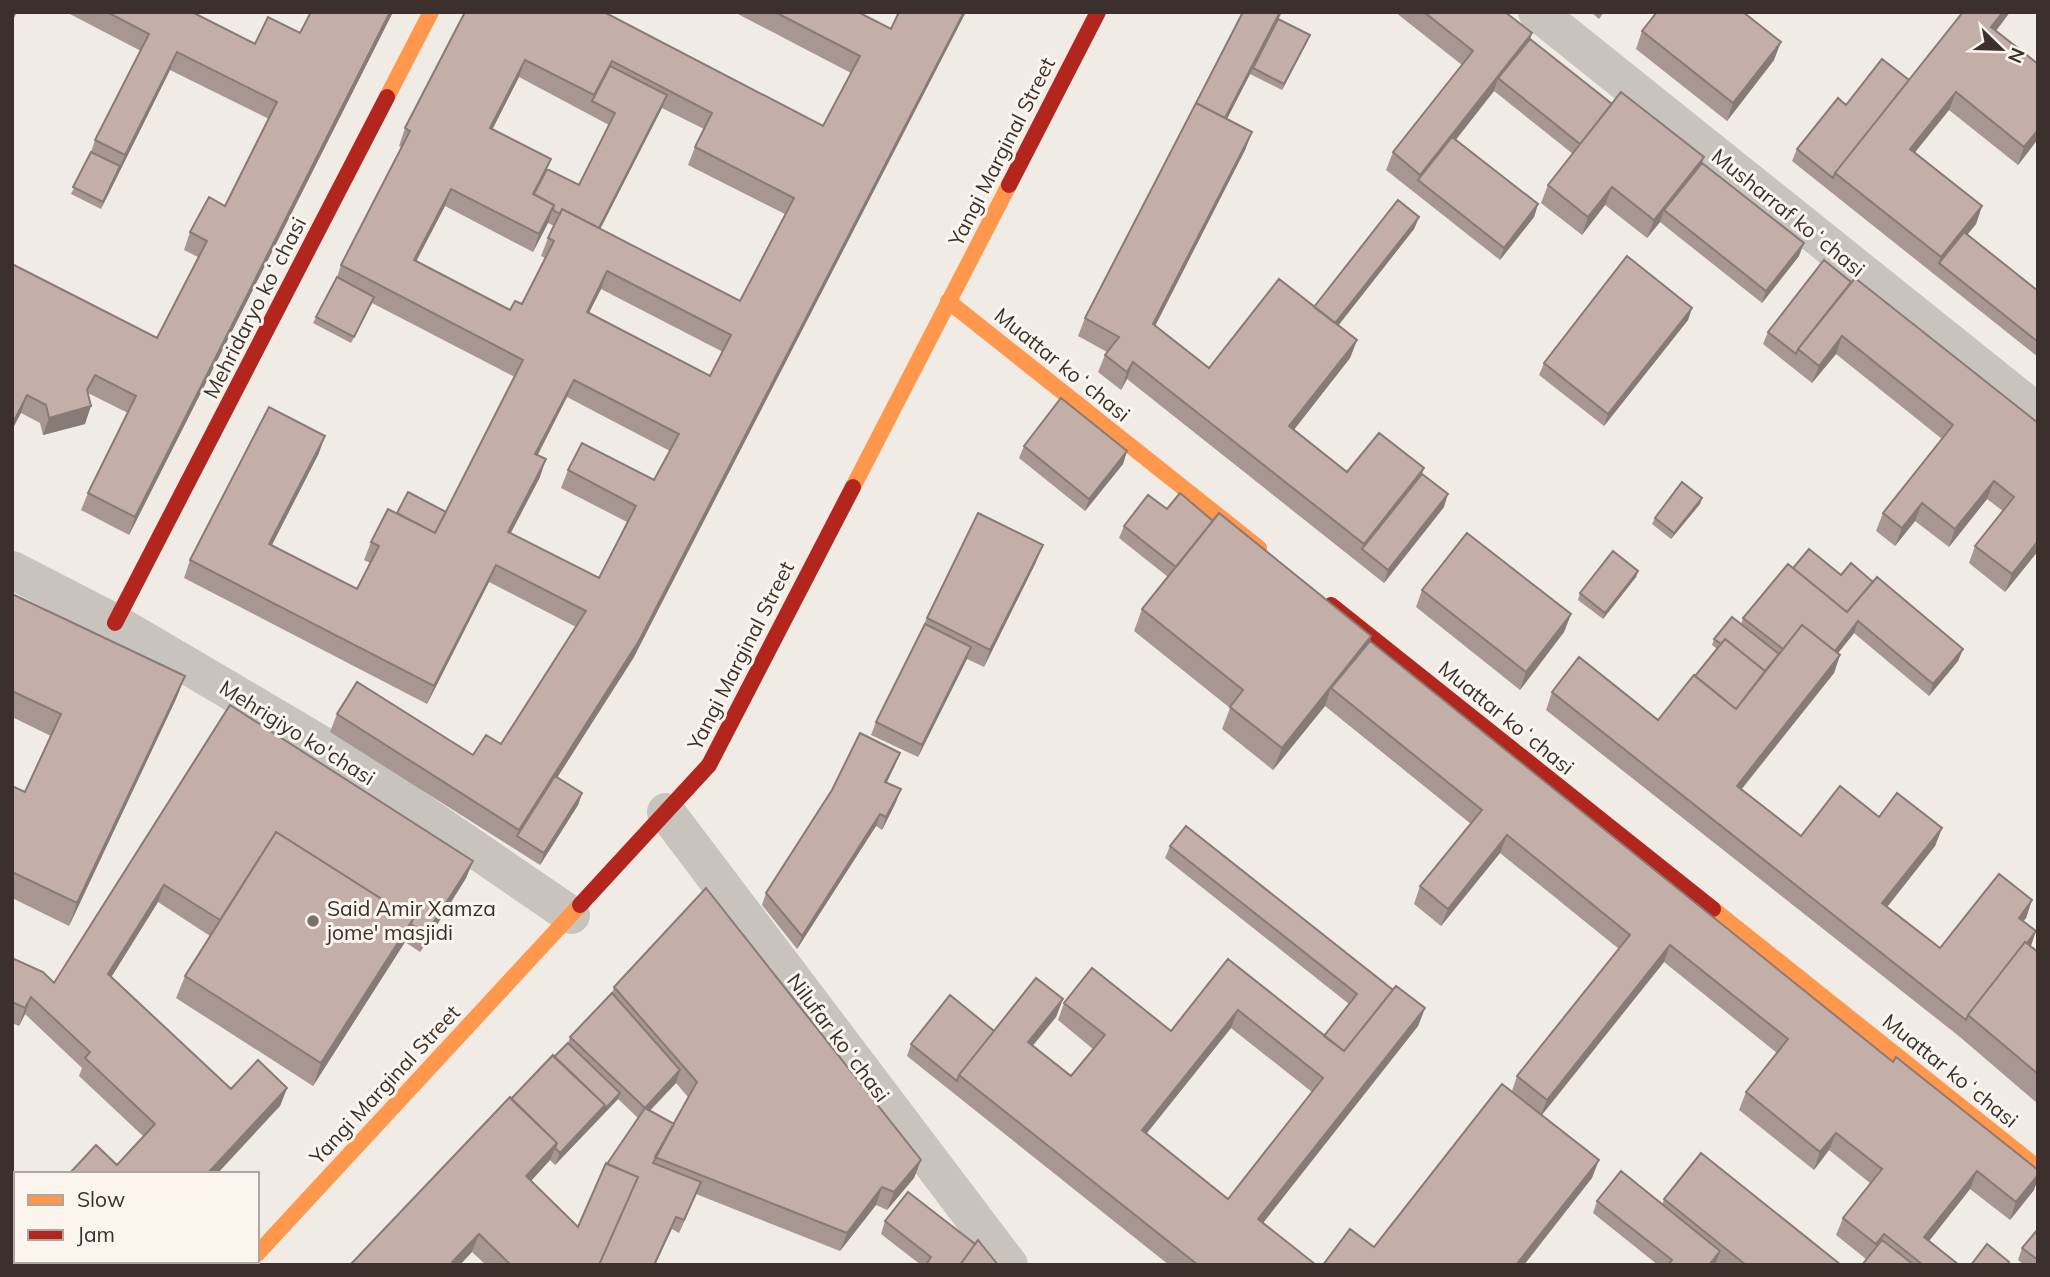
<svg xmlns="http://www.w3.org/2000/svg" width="2050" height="1277" font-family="Mulish,sans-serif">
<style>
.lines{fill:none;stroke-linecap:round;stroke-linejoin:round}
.street{stroke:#c9c3be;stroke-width:38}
.slow{stroke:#ff974d;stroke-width:16}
.jam{stroke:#b3261e;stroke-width:16}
.wall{fill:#a89690;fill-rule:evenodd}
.shaded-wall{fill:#887a75}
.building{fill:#c3afa7;stroke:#887a75;stroke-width:2;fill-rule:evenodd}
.poi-dot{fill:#7a716c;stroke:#fbf5ee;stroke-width:2.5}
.labels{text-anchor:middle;stroke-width:6;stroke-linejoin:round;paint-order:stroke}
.street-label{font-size:21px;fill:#3b302b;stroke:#fbf5ee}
.poi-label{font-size:21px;fill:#3b302b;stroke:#fbf5ee;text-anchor:start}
</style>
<rect width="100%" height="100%" fill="#f0ebe5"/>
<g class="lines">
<path class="street" d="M1537,12L2038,413
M12,570L115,623L322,745L571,915
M666,812L1009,1265"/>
<path class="slow" d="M387,97L431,12
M948,301L1259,548
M853,487L1009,185
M1713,909L2038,1168
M257,1254L580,905"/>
<path class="jam" d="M1009,185L1098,12
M1331,605L1713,909
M115,623L387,97
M580,905L709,765L853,487"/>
</g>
<path class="wall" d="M66,12H192L255,44L300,33L311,12H393L129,535L81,510L88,493L128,413L88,393L85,424L43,435L40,423L21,413L12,264L157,338L198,257L184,250L190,232L225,206L269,119L170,70L101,209L71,194L91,152L95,140L141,51Z
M465,12L823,126L851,73L734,12H858L891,29L634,657L557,778L582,793L578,805L540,865L330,732L337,714L473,755L501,744L576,627L489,582L427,704L184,578L190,560L319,453L272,545L357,589L370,563L364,560L371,542L397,513L446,512L515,377L372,303L351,343L313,323L337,277L341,265L402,147L399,146L405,128ZM519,77L609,125L579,185L547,169L551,159L492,129ZM662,108L704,129L695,147L688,165L785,214L740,301L600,229ZM445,206L533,252L548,223L554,226L548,238L541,256L545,258L522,304L510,310L416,262ZM601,289L723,352L710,376L589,313ZM567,397L670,451L654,480L568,470L561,488L627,522L599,578L511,533L540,477L538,455Z
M1395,12H1505L1532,33L1530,39L1612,104L1704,157L1702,163L1799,256L1762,303L1660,222L1647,238L1605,205L1582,235L1541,203L1548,185L1573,154L1494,91L1456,139L1538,204L1534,217L1500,260L1386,170L1393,152L1462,65Z
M1591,12H1604L1599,19Z
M1963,12H2010L1996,31L2038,64V139L2018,165L1949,110L1915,152L1982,206L1976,224L1967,234L2038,291V357L1792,161L1797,149L1846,105L1909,80Z
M1278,19L1310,35L1307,42L1282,90L1250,74L1251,72L1227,119L1252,132L1245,150L1155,325L1209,368L1314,307L1419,217L1414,229L1338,325L1357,340L1350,358L1294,429L1347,472L1424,468L1422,474L1444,507L1384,583L1127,379L1121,390L1098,372L1105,355L1107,352L1078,336L1085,318L1196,103Z
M1642,31L1774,60L1727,121L1636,49Z
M1851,282L2038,423V551L2005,592L1969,563L1975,546L2003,511L1987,499L1949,547L1915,521L1895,546L1876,531L1883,513L1942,439L1836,354L1812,383L1763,344L1768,332Z
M1692,308L1688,320L1604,426L1539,375L1544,363Z
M1024,446L1127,451L1123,464L1085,511L1019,458Z
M1702,498L1700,504L1671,539L1652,524L1655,518Z
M1167,509L1213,521L1371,636L1370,641L2034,1190L2010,1220L1970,1189L1929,1241L1959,1265H1862L1866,1259L1836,1235L1843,1218L1870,1183L1829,1150L1814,1170L1739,1110L1746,1092L1777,1053L1664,962L1542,1115L1592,1178L1374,1247L1512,1091L1517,1076L1619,949L1500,853L1441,926L1414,904L1420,886L1471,824L1325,706L1273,770L1222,729L1230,708L1134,631L1142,609L1168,577L1119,538L1124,526Z
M1036,562L984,667L967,659L918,757L871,735L876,722L927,618Z
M1793,568L1873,582L1963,649L1958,661L1929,696L1854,633L1838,653L1840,655L1834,673L1742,789L1801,836L1879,817L1942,828L1935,846L1887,907L1940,948L2032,900L2026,918L2023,921L2031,946L2038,952V1104L1960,1037L1546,710L1552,692L1658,720L1717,649L1712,645L1714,639L1741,624L1743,618Z
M1638,571L1636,577L1603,619L1578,600L1580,593Z
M1422,590L1571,614L1564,632L1520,690L1416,607Z
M12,594L185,676L176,699L69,926L12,898V786L25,792L51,736L12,717Z
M230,705L473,861L466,878L420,952L405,942L313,1086L176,998L185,976L210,936L158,902L111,977L231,1089L287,1088L280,1106L143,1136L79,1076L82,1068L25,1014L19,1026L12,1023V958L54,983Z
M900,753L895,765L887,782L896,802L882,830L876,826L797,949L762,905L766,893Z
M1170,846L1393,990L1425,1008L1418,1026L1263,1223L1316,1265H1169L907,1056L911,1044L994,1031L1063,999L1056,1017L1033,1045L1071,1076L1093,1049L1058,1020L1064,1003L1171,1031L1228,959L1324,1036L1349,1004L1165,858ZM1231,1028L1312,1092L1228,1199L1146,1134Z
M614,987L921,1160L914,1178L887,1210L876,1205L840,1251L696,1194L679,1233L672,1229L655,1265H486L472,1252L511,1099L568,1043L570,1037L612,993ZM676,1083L688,1097L674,1124L650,1111ZM618,1099L638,1118L607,1164L578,1227L531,1181L550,1160L555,1165Z
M1664,1199L1841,1265H1717L1716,1264L1715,1265H1658L1593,1213L1597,1201L1662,1205Z
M885,1221L998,1265H921L881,1234Z
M2038,1229V1265H2024L2018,1260L2022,1248Z"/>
<path class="shaded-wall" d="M15,12H17L12,22V17Z
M390,12H393L129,535L135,517Z
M964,12H966L634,657L519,837L517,836L519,830Z
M1280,12H1282L1218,136L1223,123Z
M2003,12H2010L1985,45L1991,27Z
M1532,33L1525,51L1498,78L1494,91L1422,183L1418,180L1420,175Z
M1310,35L1307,42L1282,90L1284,84Z
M1781,42L1774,60L1727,121L1733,103Z
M177,52L170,70L101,209L125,155Z
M525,60L519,77L484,146L490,128Z
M1956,92L1949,110L1904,166L1910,149Z
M667,95L662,108L592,245L596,233Z
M2038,130V139L2018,165L2024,147Z
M1252,132L1245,150L1147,342L1153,324Z
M1704,157L1697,175L1664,210L1660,222L1647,238L1654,220Z
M1612,187L1605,205L1582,235L1588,217Z
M451,189L445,206L407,278L414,260Z
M1538,204L1534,217L1500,260L1504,248Z
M554,205L548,223L533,252L539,234Z
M1982,206L1976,224L1943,265L1939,263L1941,257Z
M1419,217L1414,229L1327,340L1331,327Z
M1804,243L1799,256L1762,303L1766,291Z
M607,271L601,289L580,330L587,312Z
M374,297L372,303L351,343Z
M1692,308L1688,320L1604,426L1608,414Z
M1842,336L1836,354L1812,383L1819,366Z
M1357,340L1350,358L1283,444L1289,426Z
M1133,362L1127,379L1121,390L1127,372Z
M574,380L567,397L529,471L535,454Z
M27,395L21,413L12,430V425Z
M91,406L85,424L43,435L49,418Z
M325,436L319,453L263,562L269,544Z
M1127,451L1123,464L1085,511L1089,499Z
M546,459L540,477L502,549L508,532Z
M1424,468L1417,486L1362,549L1364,544Z
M1994,481L1987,499L1949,547L1955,529Z
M1448,494L1444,507L1384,583L1388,570Z
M1702,498L1700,504L1671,539L1674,533Z
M1922,503L1915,521L1895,546L1902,528Z
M2038,541V551L2005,592L2012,574Z
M1043,545L1036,562L984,667L990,650Z
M496,565L489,582L427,704L434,686Z
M1638,571L1636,577L1603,619L1605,613Z
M1571,614L1564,632L1520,690L1526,672Z
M1858,621L1854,633L1827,667L1831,655Z
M1371,636L1363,659L1331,688L1325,706L1273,770L1282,748Z
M971,647L967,659L918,757L922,745Z
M1963,649L1958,661L1929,696L1933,684Z
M1840,655L1834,673L1730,803L1737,786Z
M185,676L176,699L69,926L77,903Z
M900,753L895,765L881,794L885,782Z
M901,789L896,802L882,830L886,817Z
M582,793L578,805L540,865L544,853Z
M880,814L876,826L797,949L802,936Z
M1942,828L1935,846L1876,921L1882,903Z
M1507,835L1500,853L1441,926L1448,909Z
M473,861L466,878L420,952L426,934Z
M164,885L158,902L102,992L108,974Z
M2032,900L2026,918L2012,935L2019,918Z
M413,919L405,942L313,1086L321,1063Z
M2036,931L2030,949L1969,1016Z
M1670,945L1664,962L1540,1117L1547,1100Z
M31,997L25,1014L19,1026L25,1008Z
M1063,999L1056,1017L1022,1059L1028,1042Z
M1425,1008L1418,1026L1252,1237L1258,1219Z
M1238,1010L1231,1028L1135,1148L1142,1130Z
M680,1070L676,1083L640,1120L645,1108Z
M287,1088L280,1106L217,1174H207Z
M620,1093L618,1099L555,1165L560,1153L605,1105Z
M1836,1133L1829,1150L1814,1170L1820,1152Z
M557,1143L550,1160L519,1194L526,1176Z
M921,1160L914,1178L887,1210L894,1192Z
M1599,1160L1592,1178L1524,1265H1516Z
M1977,1171L1970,1189L1918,1255L1924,1237Z
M2038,1175V1179L2034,1190L2010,1220L2016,1202Z
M701,1182L696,1194L679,1233L684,1220Z
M882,1187L876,1205L840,1251L847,1233Z
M676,1217L655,1265H654Z
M479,1234L472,1252L460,1265H451L452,1262Z
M1720,1251L1715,1265H1709Z
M125,1261H135L132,1265H122Z"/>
<path class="building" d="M107,12H192L255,44L268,17L300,33L311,12H390L135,517L88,493L136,396L95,375L87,390L91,406L49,418L46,405L27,395L12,425V264L157,338L207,241L190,232L209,197L225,206L277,102L177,52L125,155L95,140L149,34Z
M465,12H604L823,126L860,56L775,12H858L891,29L899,12H964L640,639L519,830L337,714L357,682L473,755L486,735L501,744L586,611L496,565L434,686L190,560L269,407L325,436L269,544L357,589L379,546L371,542L388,509L435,533L523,360L341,265L410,131L405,128ZM525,60L594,95L612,61L712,113L695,147L794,198L740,301L562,209L548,238L554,241L522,304L515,301L510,310L414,260L451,189L539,234L554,205L533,194L551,159L490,128ZM607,271L731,335L710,376L587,312ZM574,380L679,434L654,480L582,443L568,470L636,506L599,578L508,532L546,459L535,454Z
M1243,12H1280L1225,118L1196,103Z
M1424,12H1505L1532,33L1420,175L1393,152L1473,51Z
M1657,12H1743L1781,42L1733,103L1642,31Z
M1963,12H2003L1991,27L2038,64V130L2024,147L1956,92L1910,149L1982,206L1941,257L1835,173Z
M1278,19L1310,35L1284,84L1253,68Z
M1530,39L1612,104L1580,144L1498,78Z
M1882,59L1909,80L1835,173L1833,178L1797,149L1838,98L1846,105Z
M610,66L667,95L599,228L562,209L560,214L553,210L554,205L534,194L547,169L579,185L615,113L592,101Z
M1621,92L1704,157L1654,220L1612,187L1588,217L1548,185Z
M1196,103L1252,132L1153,324L1209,368L1279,279L1357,340L1289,426L1347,472L1379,433L1424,468L1364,544L1133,362L1127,372L1105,355L1119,337L1085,318Z
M1452,137L1538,204L1504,248L1418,180Z
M91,152L120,166L103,202L73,187Z
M1702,163L1804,243L1766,291L1664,210Z
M1398,200L1419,217L1335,323L1314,307Z
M1964,232L2038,291V342L1939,263Z
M1627,256L1692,308L1608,414L1544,363Z
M1824,260L1851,282L1798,349L1796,354L1768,332Z
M337,277L374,297L354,337L316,317Z
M1855,278L2038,423V541L2012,574L1975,546L2014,497L1994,481L1955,529L1922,503L1902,528L1883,513L1953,425L1842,336L1819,366L1798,349Z
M1061,398L1127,451L1089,499L1024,446Z
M1422,474L1448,494L1388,570L1362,549Z
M1682,482L1702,498L1674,533L1655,518Z
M408,492L446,512L435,533L397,513Z
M1180,493L1213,521L1176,567L1124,526L1148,495L1167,509Z
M978,513L1043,545L990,650L927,618Z
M1219,513L1371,636L1282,748L1230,707L1243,690L1142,609Z
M1467,533L1571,614L1526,672L1422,590Z
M1809,549L1841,575L1851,563L1873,582L1847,612L1793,568Z
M1613,551L1638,571L1605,613L1580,593Z
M1788,564L1847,612L1877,577L1963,649L1933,684L1858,621L1835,651L1802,625L1783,649L1743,618Z
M12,594L185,676L77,903L12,872V786L25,792L61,714L12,691Z
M1732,617L1779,654L1765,671L1725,639L1721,644L1714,639Z
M925,624L971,647L922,745L876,722Z
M1802,625L1840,655L1737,786L1801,836L1840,786L1879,817L1897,793L1942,828L1882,903L1940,948L1999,874L2032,900L2019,918L2036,931L2027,943L2025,942L1968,1015L1966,1020L1552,692L1579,657L1658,720L1694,675L1736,709Z
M1725,639L1765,671L1736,709L1695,676Z
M1370,641L1893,1062L1896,1057L2038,1170V1175L2016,1202L1977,1171L1924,1237L1959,1265H1923L1884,1234L1876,1244L1843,1218L1882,1169L1836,1133L1820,1152L1746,1092L1788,1039L1670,945L1547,1100L1517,1076L1630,935L1507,835L1448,909L1420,886L1482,810L1331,688Z
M230,705L473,861L426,934L411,924L413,919L276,832L220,920L164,885L108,974L231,1089L258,1060L287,1088L207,1174H69L96,1145L117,1165L155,1124L85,1058L90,1052L31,997L25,1008L12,1002V958L43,972L54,983Z
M860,733L900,753L885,782L901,789L886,817L880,814L802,936L766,893L832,790Z
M555,776L582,793L544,853L517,836Z
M1186,826L1393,990L1344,1051L1324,1036L1357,994L1170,846Z
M276,832L413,919L321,1063L185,976Z
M706,888L921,1160L894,1192L882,1187L847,1233L655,1157L697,1082L614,987Z
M2025,942L2038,952V1074L1968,1015Z
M1228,959L1344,1051L1396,986L1425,1008L1258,1219L1316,1265H1198L959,1075L1036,978L1063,999L1028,1042L1071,1076L1105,1035L1064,1003L1092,968L1171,1031ZM1238,1010L1323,1078L1228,1199L1142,1130Z
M612,993L680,1070L645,1108L570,1037Z
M950,995L994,1031L959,1075L957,1081L911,1044Z
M568,1043L620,1093L603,1111L605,1105L554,1057Z
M553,1055L605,1105L560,1153L555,1148L557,1143L511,1099Z
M1502,1084L1599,1160L1516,1265H1323L1350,1229L1374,1247Z
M510,1097L557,1143L526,1176L578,1227L606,1163L638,1177L599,1265H511L479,1234L452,1262L455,1265H350Z
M645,1108L674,1124L653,1163L701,1182L684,1220L676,1217L654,1265H599L638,1177L607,1164Z
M1701,1153L1841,1265H1746L1664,1199Z
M1621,1171L1720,1251L1709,1265H1668L1672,1260L1597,1201Z
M908,1192L975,1244L960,1265H926L931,1257L885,1221Z
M2038,1229V1260L2022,1248Z
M12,1231L16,1234V1261H125L122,1265H12Z
M978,1240L998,1265H960Z
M1882,1240L1914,1265H1862Z
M1987,1244L2009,1262L2007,1265H1971Z"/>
<circle class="poi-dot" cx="313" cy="921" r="7"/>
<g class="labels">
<g class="street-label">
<text transform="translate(1002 152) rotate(-63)" y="7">Yangi Marginal Street</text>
<text transform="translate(1788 213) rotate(39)" y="7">Musharraf koʻchasi</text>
<text transform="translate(255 308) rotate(-63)" y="7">Mehridaryo koʻchasi</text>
<text transform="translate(1062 365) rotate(39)" y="7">Muattar koʻchasi</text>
<text transform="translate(741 656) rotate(-63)" y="7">Yangi Marginal Street</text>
<text transform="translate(1506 718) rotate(39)" y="7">Muattar koʻchasi</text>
<text transform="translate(297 733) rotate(32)" y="7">Mehrigiyo ko'chasi</text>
<text transform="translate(838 1038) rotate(53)" y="7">Nilufar koʻchasi</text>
<text transform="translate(1950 1071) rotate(39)" y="7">Muattar koʻchasi</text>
<text transform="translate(385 1085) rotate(-47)" y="7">Yangi Marginal Street</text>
</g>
<g class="poi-label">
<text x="327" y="916">Said Amir Xamza<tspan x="327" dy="24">jome' masjidi</tspan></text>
</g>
</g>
<rect width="2050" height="1277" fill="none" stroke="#3b302b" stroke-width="28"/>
<rect x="14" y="1172" width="245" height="91" fill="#fbf5ee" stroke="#aea6a0" stroke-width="2"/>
<rect x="28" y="1195" width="35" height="10" fill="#ff974d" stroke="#aea6a0" stroke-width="2"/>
<text x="77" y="1207" font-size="21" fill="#3b302b">Slow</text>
<rect x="28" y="1230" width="35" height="10" fill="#b3261e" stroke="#aea6a0" stroke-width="2"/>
<text x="77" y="1242" font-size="21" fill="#3b302b">Jam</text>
<g transform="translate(2001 49) rotate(113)" stroke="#fbf5ee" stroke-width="5" paint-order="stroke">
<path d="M0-5L12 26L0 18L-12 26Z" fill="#3b302b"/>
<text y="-10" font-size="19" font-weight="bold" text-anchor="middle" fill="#3b302b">N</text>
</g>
</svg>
